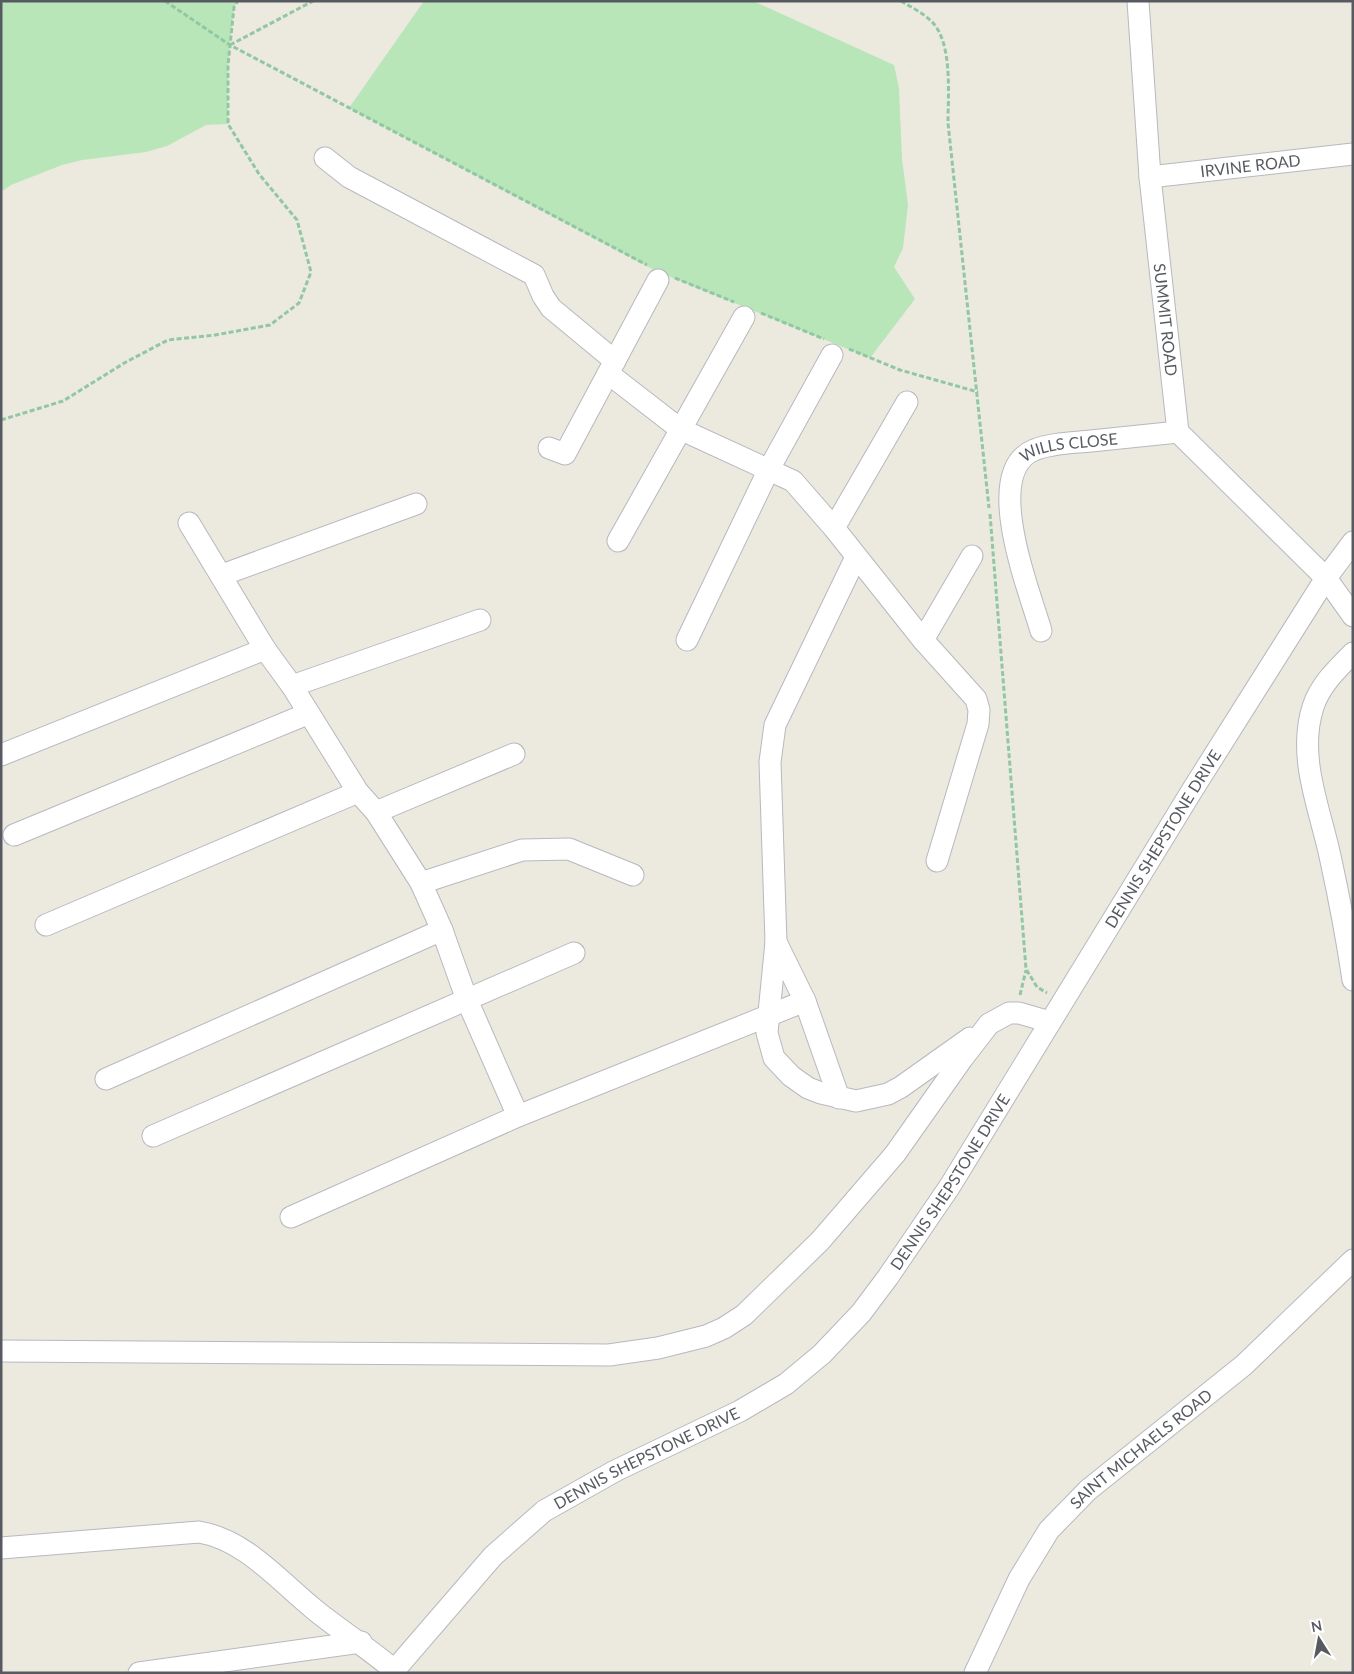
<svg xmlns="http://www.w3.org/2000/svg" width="1354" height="1674" font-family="Lato,sans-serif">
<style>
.green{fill:#b8e6b9}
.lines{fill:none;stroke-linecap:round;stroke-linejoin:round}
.minor-casing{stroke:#b6b9bf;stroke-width:23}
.path{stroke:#91c7a2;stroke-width:3;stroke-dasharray:5 2.5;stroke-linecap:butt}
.minor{stroke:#fff;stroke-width:21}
.labels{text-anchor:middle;stroke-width:4;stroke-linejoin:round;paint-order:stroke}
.street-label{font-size:16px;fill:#575b61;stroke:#fff}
</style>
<rect width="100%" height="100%" fill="#ece9de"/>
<path class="green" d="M1,1H238L234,7L228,65V124L206,125L167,146L146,152L82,160L62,165L11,185L1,192Z
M424,1H753L894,65L899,88L902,159L908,205L903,248L894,267L915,299L870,358L658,272L349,108Z"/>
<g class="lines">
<g class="minor-casing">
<g id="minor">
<path id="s1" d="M1138,1L1150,177L1178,432L1326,578L1353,616"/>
<path d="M325,158L349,177L534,275L543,296L551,308L615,361"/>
<path id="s2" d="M1150,177L1353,154"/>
<path d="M609,374L680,429L793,481L834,528L923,640L976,699L979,710L978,724L937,861"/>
<path d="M549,448L565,454L658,280"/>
<path d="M189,523L265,649L292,686L358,792L376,812L421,883L442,930L467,1000L518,1116"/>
<path d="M834,528L907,402"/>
<path d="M618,541L744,317"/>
<path d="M856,557L775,725L770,762L776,942L767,1033L774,1058L791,1076L808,1088L821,1093L856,1101L888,1094L901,1087L970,1038"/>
<path d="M222,575L416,504"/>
<path id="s3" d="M1041,631C1030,592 981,472 1034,450C1052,443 1072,443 1091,441C1120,438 1149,435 1178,432"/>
<path d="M687,640L769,469L832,355"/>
<path d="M923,640L972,556"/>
<path d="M1353,653C1337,669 1320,685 1313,707C1297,757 1320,809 1330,856C1339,897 1347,939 1353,980"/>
<path d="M292,686L480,620"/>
<path d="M1,755L265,649"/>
<path d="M376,812L514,754"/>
<path d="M14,835L307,714"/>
<path d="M421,883L522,850L569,849L633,875"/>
<path d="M46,925L358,792"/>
<path d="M776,942L805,1001L839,1098"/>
<path d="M106,1079L442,930"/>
<path d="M153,1136L574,953"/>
<path d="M291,1217L518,1116L805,1001"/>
<path d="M1,1351L609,1355L658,1348L706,1336L724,1328L744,1315L820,1241L895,1154L962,1059L989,1024L1009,1013H1019L1050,1022"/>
<path d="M1,1548L199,1532C246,1540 279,1581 315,1610C341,1631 368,1648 394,1670"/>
<path d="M139,1673L361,1642"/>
<path id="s4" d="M392,1673L493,1556L544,1511L615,1471L740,1411L786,1384L822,1354L861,1313L888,1277L950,1186L1193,789L1326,578L1353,542"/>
<path id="s5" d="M975,1673L1019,1579L1049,1530L1088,1490L1244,1365L1353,1260"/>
</g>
</g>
<path class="path" d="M165,1L230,45L647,265
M901,1C911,7 923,13 931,21C953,41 948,95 948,123L989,508
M230,45L313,1
M675,278L734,302
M761,313L824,339
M849,349L900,370L978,392
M1,420L63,401L126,362L168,340L215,335L270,325L299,303L311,272L297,220L259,174L228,124V65L234,7L238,1
M990,514L1026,969L1037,987L1047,993
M1020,995L1026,970"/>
<use href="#minor" class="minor"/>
</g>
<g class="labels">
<g class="street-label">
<text dy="6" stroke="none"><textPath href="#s2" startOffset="101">IRVINE ROAD</textPath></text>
<text dy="6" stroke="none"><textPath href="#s1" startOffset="320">SUMMIT ROAD</textPath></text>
<text dy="6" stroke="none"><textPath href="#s3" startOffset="229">WILLS CLOSE</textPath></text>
<text dy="6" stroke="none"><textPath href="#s4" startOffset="1162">DENNIS SHEPSTONE DRIVE</textPath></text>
<text dy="6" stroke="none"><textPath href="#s4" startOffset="758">DENNIS SHEPSTONE DRIVE</textPath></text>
<text dy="6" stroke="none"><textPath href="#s5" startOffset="284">SAINT MICHAELS ROAD</textPath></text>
<text dy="6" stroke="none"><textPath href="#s4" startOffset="338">DENNIS SHEPSTONE DRIVE</textPath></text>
</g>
</g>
<rect width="1354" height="1674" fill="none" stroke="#575b61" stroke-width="5"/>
<g transform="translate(1319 1639) rotate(349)" stroke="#ffffff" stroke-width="4" paint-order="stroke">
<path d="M0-4L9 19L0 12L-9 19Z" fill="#575b61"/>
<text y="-8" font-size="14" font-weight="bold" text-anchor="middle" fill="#575b61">N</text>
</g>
</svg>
